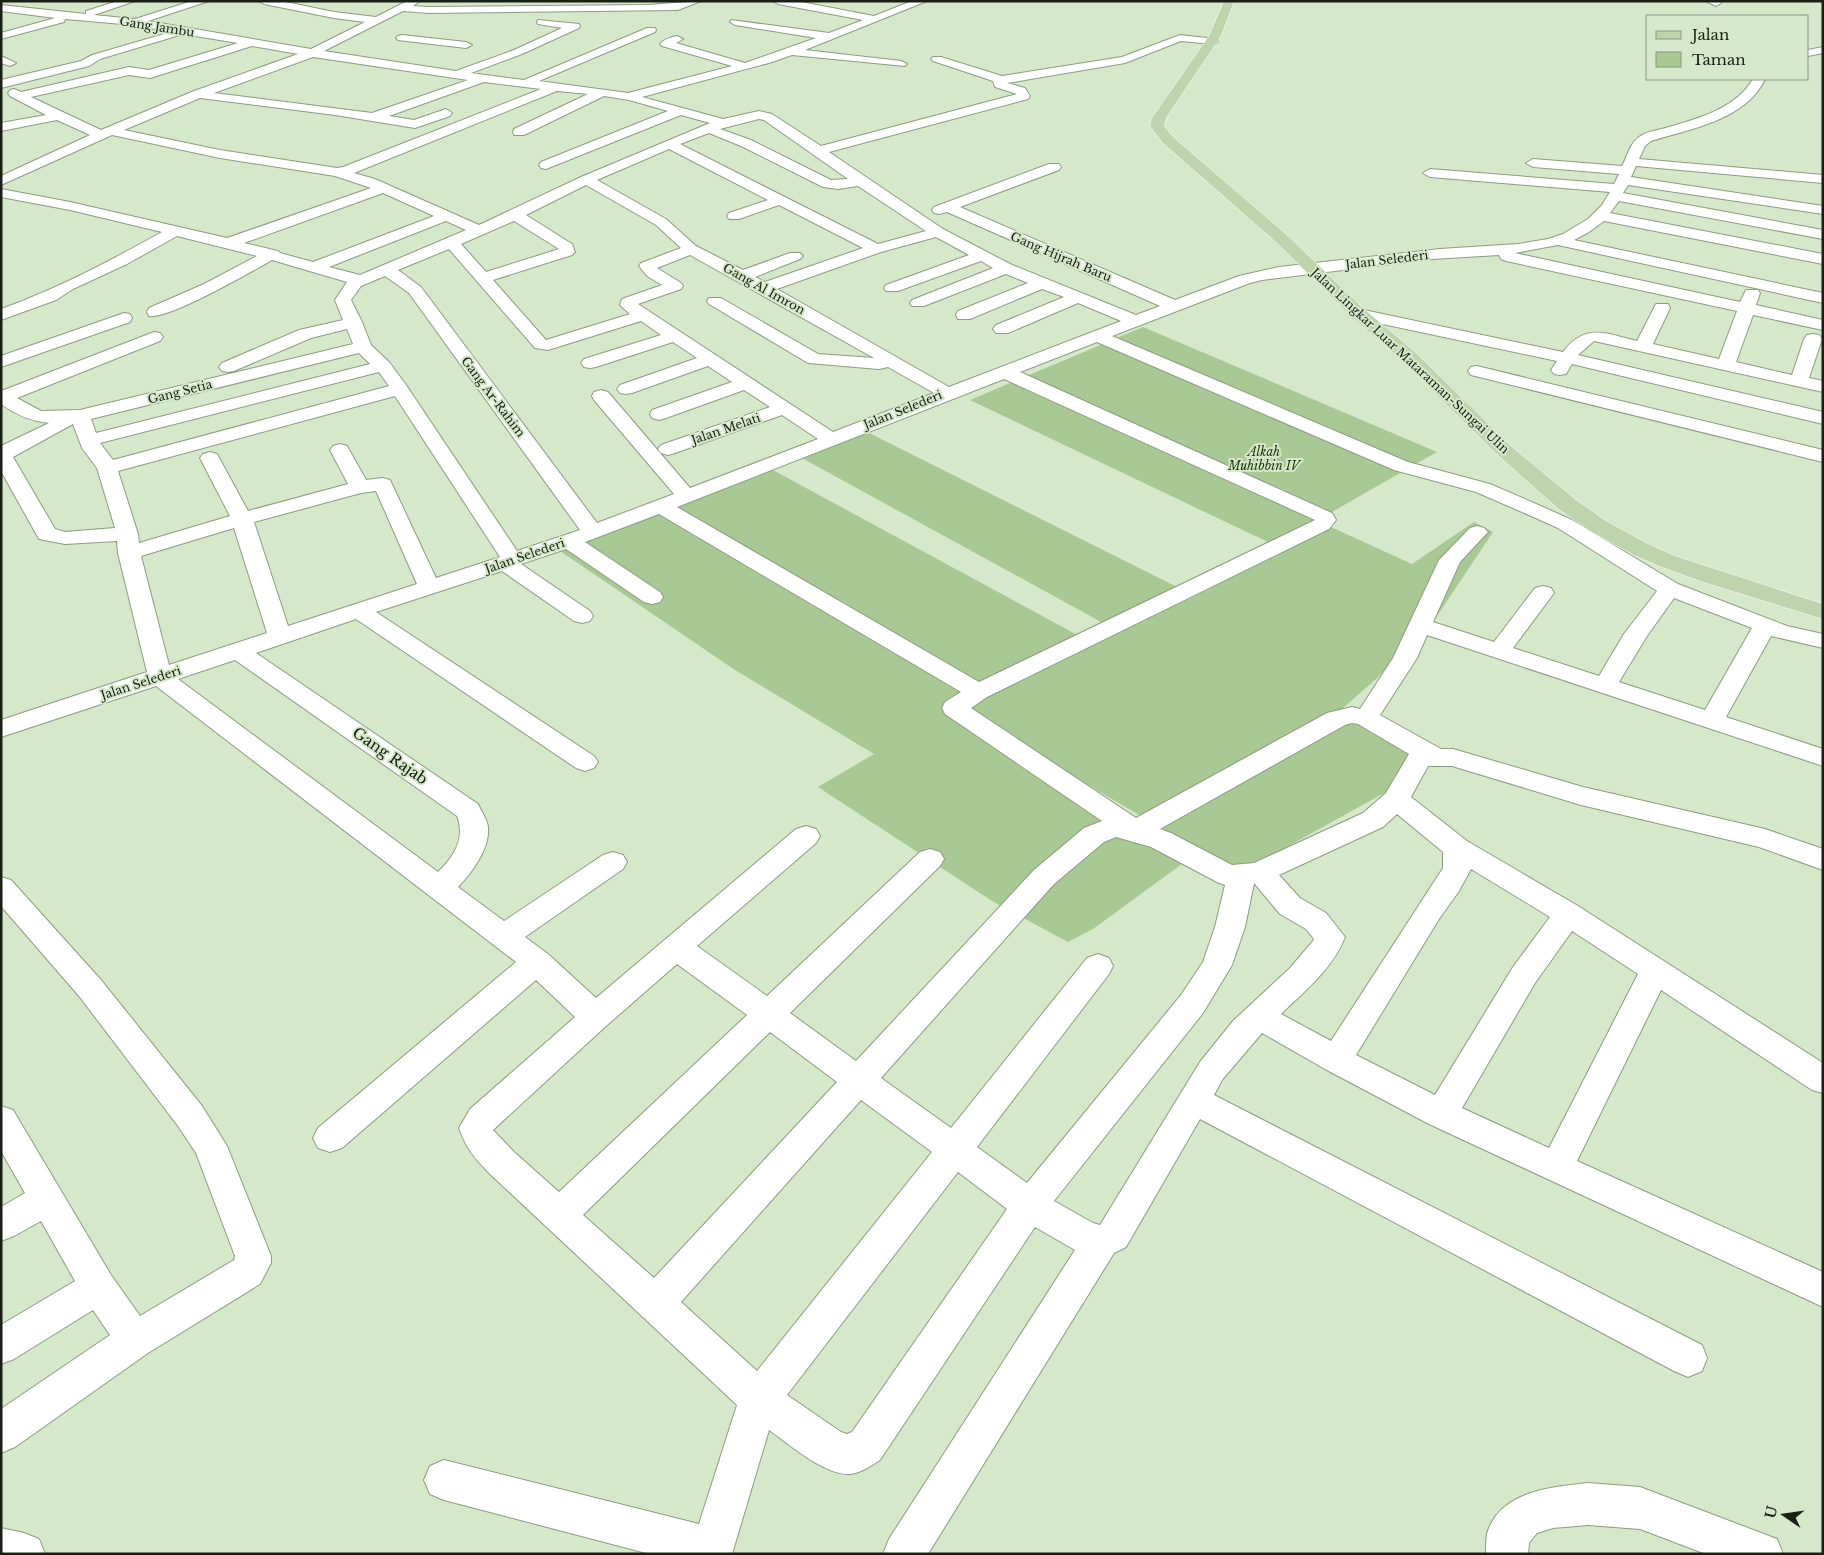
<svg xmlns="http://www.w3.org/2000/svg" width="1824" height="1555" font-family="'Libre Baskerville',serif">
<style>
.green{fill:#a8c993}
.lines{fill:none;stroke-linecap:round;stroke-linejoin:round}
.minor-casing{stroke:#8b9c80;stroke-width:2}
.major-casing{stroke:#fff;stroke-width:1}
.minor{fill:#fff;fill-rule:evenodd}
.major{fill:#bdd4ad;fill-rule:evenodd}
.labels{text-anchor:middle;stroke-width:4;stroke-linejoin:round;paint-order:stroke}
.far-street-label{font-size:12px;fill:#191f15;stroke:#d6e8ca}
.far-park-label{font-size:12px;font-style:italic;fill:#1b3601;stroke:#d6e8ca}
.street-label{font-size:15px;fill:#191f15;stroke:#d6e8ca}
</style>
<rect width="100%" height="100%" fill="#d6e8ca"/>
<path class="green" d="M1143,327L1437,452L1274,545L970,400Z
M867,432L1181,589L1103,623L800,457Z
M771,469L1081,637L1027,662L944,714L1182,864L1093,929L1068,942L992,901L818,787L874,754L732,668L560,551Z
M1474,522L1493,532L1435,619L1376,679L1343,708L1422,753L1413,777L1247,869L1231,867C1140,816 1051,765 964,708L1116,630L1189,599L1331,527L1412,564Z"/>
<g class="lines">
<g class="minor-casing">
<path id="minor" d="M118,1H135L94,15L135,19L192,1H209L148,21L311,49L365,22L334,18L264,4L259,1H281L334,12L376,17L407,1H420L413,6L428,7L647,5L701,1L678,10L428,13L403,11L324,51L456,71L514,50L562,28L538,24L537,22L538,20L579,24L580,26L579,28L522,54L471,73L524,80L647,28H655L656,30L655,32L539,81L628,93L732,66L662,46L660,44C664,39 672,37 677,36L683,39L676,43L745,63L816,38L735,25L730,22L731,20L829,33L863,20L778,4L773,1H796L874,16L912,1H927L805,50L901,61L907,64L905,66L792,55L769,63L642,97L723,119L759,111L772,114L821,146L1017,94L995,87L993,81L933,61L931,59L933,57H941L1002,76L1122,57L1180,35L1216,39L1218,41L1216,43L1212,44L1181,41L1125,63L1007,83L1025,88L1030,96L1028,99L829,152L943,229L1012,265L1136,315L1160,306L947,212L939,214L934,213L932,210L934,207L1049,164H1059L1061,167L1059,170L960,207L1175,300L1239,276L1279,267L1440,249L1518,244L1548,239L1563,234L1588,219L1602,205L1610,192L1430,177L1423,173L1430,169L1614,184L1619,174L1533,167L1526,163L1533,159L1622,166C1627,157 1630,143 1639,137C1647,131 1660,130 1669,127C1700,118 1736,108 1753,79H1765C1746,120 1690,129 1651,141L1645,146L1639,159L1823,175V183L1636,166L1631,177L1823,206V214L1628,185L1623,193L1823,230V239L1619,201L1610,213L1823,254V264L1604,221L1589,232L1574,240L1823,293V303L1558,245L1515,253L1740,302L1746,290H1758L1760,293L1756,305L1823,320V330L1753,315L1736,362L1792,375L1804,339L1807,335L1813,334L1819,335L1822,339L1809,378L1823,381V392L1594,341L1578,355L1823,412V424L1572,364L1566,374L1560,375L1554,374L1551,370L1557,361L1359,319L1353,318L1351,314L1353,310L1359,309L1563,352C1586,322 1606,334 1637,341L1654,308L1656,304H1668L1670,308L1653,344L1719,359L1737,311L1506,261L1501,259L1499,255L1432,259L1262,280L1250,283L1112,336L1408,462L1490,484L1543,507L1572,520L1678,584L1787,626L1823,634V648L1771,636L1726,717L1823,749V766L1427,635L1417,658L1380,715L1441,749H1453L1583,787L1765,829L1823,849V870L1759,847L1581,805L1452,766H1428L1411,797L1467,841L1578,906L1823,1063V1093L1812,1090L1661,990L1577,1161L1823,1272V1307L1429,1124L1325,1069L1262,1033L1222,1080L1214,1095L1702,1345L1707,1358L1702,1371L1688,1377L1674,1371L1200,1119L1126,1247L1114,1253L928,1554H883L889,1539L1075,1250L1035,1227L880,1460C871,1466 859,1474 848,1474C823,1474 789,1444 769,1430L732,1554H650L444,1500L430,1494L424,1480L430,1466L444,1460L699,1524L737,1405L490,1174C474,1157 467,1150 459,1128L470,1109L575,1017L536,980L342,1148L330,1152L318,1148L313,1138L318,1128L516,962L156,686L1,737V720L147,672L118,553L117,541L65,544L39,539L1,471V446L49,423C31,421 16,415 1,404V390H4L154,332L160,333L163,337L160,341L17,398L41,411L80,410L353,344L347,329L311,338L234,371L228,372L222,371L219,367L222,363L299,330L343,320L335,300L347,282L272,260C251,272 168,320 149,316L147,312L149,308L204,284L257,256L177,236L127,264L73,289L56,300L1,320V309C57,289 110,261 162,232L70,210L1,197V189L70,202L227,238L371,188L335,176L220,158L112,135L1,185V176L90,135L57,120L1,131V123L46,115L10,96L8,93L10,90L14,89L21,92L129,67L149,70L238,43L183,34L100,59L89,66L1,88V80L81,61L92,55L171,32L134,25L65,19L64,22L1,39V33L55,18L1,11V5L86,14V11ZM252,46L298,54L194,91L101,130L31,97L129,75L150,78ZM313,57L468,80L372,113L214,93ZM484,82L541,89L343,167L337,168L220,150L124,130L200,98L335,115L415,128L450,116L452,113L446,109L414,120L389,116ZM557,91L588,94L514,129L513,132L514,135H524L604,96L629,100L668,111L541,162L539,165L541,168L546,169L681,115L710,123L581,177L479,225L375,179L354,173ZM759,119L764,120L848,179L831,180L751,140L720,129ZM709,133L741,146L823,187L838,189L858,186L926,231L878,244L680,144ZM669,149L768,200L729,213L727,216L729,219H739L779,205L863,248L765,282L755,277L800,259L803,256L800,253H790L743,270L696,246L666,219L597,180ZM586,185L656,225L681,248L641,263L639,266L647,276L662,285L622,299L620,305L630,314L546,340L493,280L572,255L575,252L572,244L526,215ZM383,193L434,216L313,262L280,253L278,251L244,243ZM446,221L466,230L360,275L329,267ZM514,221L559,249L486,272L461,244ZM936,237L969,255L886,285L884,288L886,291H898L981,261L993,268L912,300L910,303L912,306H924L1006,274L1028,283L958,311L956,315L958,319H970L1042,289L1064,297L996,325L993,329L996,333H1008L1078,303L1121,321L949,387L777,289L881,252ZM449,249L535,348L548,350L641,321L661,335L584,359L581,363L584,367L590,368L596,367L673,342L697,358L620,385L617,389L620,393L626,394L632,393L708,366L732,382L652,410L650,414L652,418L659,420L666,418L744,390L770,407L661,445L658,449L661,453L668,455L675,453L782,415L818,439L690,488L608,392L601,390L594,392L592,396L594,400L674,494L597,523L421,287L398,270ZM690,255L874,358L818,354L721,298H709L707,301L709,304L808,363L879,369L888,367L934,393L833,432L638,304L681,289L683,286L681,283L657,268ZM385,276L409,293L580,530L517,551L406,385L389,362L371,345L362,322L351,300L361,286ZM1097,342L1394,470L1476,492L1529,515L1558,528L1657,591L1624,634L1599,676L1513,648L1554,593L1551,588L1543,586L1535,588L1494,642L1433,622L1460,562L1488,532L1484,528L1477,526L1470,528L1439,560L1393,658L1360,709L1352,707L1327,713L1136,818L971,708L987,697L1329,529L1336,520L1332,513L1020,372ZM359,353L370,364L96,433L91,419ZM379,372L389,386L113,460L100,443ZM1004,379L1315,520L979,682L677,507ZM395,396L500,557L436,578L390,480L383,478L366,480L347,446L340,444L333,446L330,450L348,484L248,511L217,454L210,452L203,454L200,458L230,516L139,543L138,534L118,471ZM73,424L82,448L97,468L115,528L65,532L55,529L13,457ZM376,491L417,584L288,626L254,522L361,493ZM659,514L961,692L945,702L942,708L945,714L1102,821L1084,828L1034,870L856,1061L790,1013L940,866L944,859L940,852L930,849L920,852L767,996L697,946L816,843L820,836L816,829L806,826L796,829L596,998L548,954L525,937L623,869L627,862L623,855L613,852L603,855L504,921L458,887C472,872 490,849 488,827C487,819 481,811 478,804L256,653L356,619L576,768L585,771L594,768L598,762L594,756L376,612L502,571L574,621L582,623L590,621L593,616L590,611L521,564L566,549L644,602L652,604L660,602L663,597L660,592L585,542ZM234,528L267,633L169,665L141,556ZM1674,598L1752,628L1705,710L1619,682L1647,636ZM235,660L457,816C466,838 453,858 438,872L178,679ZM1352,723L1358,724L1409,754L1386,793L1363,813L1254,863L1232,865L1171,833L1160,829L1345,725ZM1397,814L1443,852V868L1331,1041L1281,1014C1305,991 1333,968 1345,937L1326,913L1300,898L1279,875L1383,827ZM1116,837L1151,847L1217,882L1225,885L1215,927L1203,962L1181,995L1027,1183L977,1147L1109,974L1113,966L1109,958L1098,954L1087,958L951,1128L881,1078L1054,884L1104,842ZM1471,869L1550,917L1513,967L1435,1095L1356,1055L1439,919L1459,891ZM1254,883L1280,914L1306,929L1314,939L1313,941L1290,968L1233,1021L1200,1062L1100,1225L1093,1223L1054,1201L1203,1013L1232,965L1245,927ZM1572,931L1638,974L1549,1148L1462,1108L1535,983ZM677,964L747,1015L559,1192L514,1152L493,1130L606,1026ZM770,1032L837,1082L654,1278L583,1215ZM861,1100L932,1152L757,1371L681,1302ZM958,1172L1007,1209L852,1432L847,1434L841,1432L787,1395Z
M1706,1H1720L1721,3L1716,6Z
M402,35L466,42L472,45L466,48L398,40L396,38L398,36Z
M1823,47V53L1808,56V50Z
M1,56L16,63L10,66L1,63Z
M124,313L130,314L132,318L130,322L1,367V356Z
M1477,366L1823,450V462L1471,375L1468,371L1471,367Z
M1,877L11,880L101,980L202,1106L227,1146L271,1256V1263L260,1284L148,1353L15,1447L1,1453V1409L110,1335L93,1310L14,1359L1,1364V1325L75,1281L41,1221L14,1236L1,1241V1207L25,1193L1,1151V1106L13,1110L111,1275L140,1316L234,1260L235,1256L196,1153L178,1126L79,996L1,906Z
M1588,1483L1640,1487L1777,1539L1783,1554H1706L1640,1529L1588,1525L1553,1528L1537,1533L1529,1543L1528,1554H1486C1486,1548 1486,1540 1487,1534C1499,1491 1551,1487 1588,1483Z
M1,1528L24,1533L39,1539L45,1554H1Z"/>
</g>
<g class="major-casing">
<path id="major" d="M1224,1H1234L1221,36L1166,118L1164,126L1173,137L1289,237L1365,310L1415,352L1513,448L1576,500L1606,521L1648,544L1675,556L1823,604V619L1703,582L1659,566L1632,554L1590,531L1560,510L1499,456L1401,360L1353,318L1277,243L1163,143L1150,126L1152,118L1209,36Z"/>
</g>
<use href="#minor" class="minor"/>
<use href="#major" class="major"/>
</g>
<g class="labels">
<g class="far-street-label">
<text transform="translate(157 27) rotate(9)" y="4">Gang Jambu</text>
<text transform="translate(1061 257) rotate(23)" y="4">Gang Hijrah Baru</text>
<text transform="translate(1387 260) rotate(-7)" y="4">Jalan Selederi</text>
<text transform="translate(764 289) rotate(29)" y="4">Gang Al Imron</text>
<text transform="translate(1410 361) rotate(43)" y="4">Jalan Lingkar Luar Mataraman-Sungai Ulin</text>
<text transform="translate(180 392) rotate(-14)" y="4">Gang Setia</text>
<text transform="translate(493 397) rotate(53)" y="4">Gang Ar-Rahim</text>
<text transform="translate(903 410) rotate(-22)" y="4">Jalan Selederi</text>
<text transform="translate(726 429) rotate(-19)" y="4">Jalan Melati</text>
<text transform="translate(525 556) rotate(-19)" y="4">Jalan Selederi</text>
<text transform="translate(141 683) rotate(-18)" y="4">Jalan Selederi</text>
</g>
<g class="far-park-label">
<text x="1264" y="456">Alkah<tspan x="1264" dy="14">Muhibbin IV</tspan></text>
</g>
<g class="street-label">
<text transform="translate(390 756) rotate(35)" y="5">Gang Rajab</text>
</g>
</g>
<rect width="1824" height="1555" fill="none" stroke="#191f15" stroke-width="5"/>
<rect x="1646" y="15" width="162" height="65" fill="#d6e8ca" stroke="#8a9882"/>
<rect x="1656" y="31" width="25" height="8" fill="#bdd4ad" stroke="#8a9882"/>
<text x="1692" y="40" font-size="15" fill="#191f15">Jalan</text>
<rect x="1656" y="52" width="25" height="15" fill="#a8c993" stroke="#8a9882"/>
<text x="1692" y="65" font-size="15" fill="#191f15">Taman</text>
<g transform="translate(1784 1515) rotate(283)" stroke="#d6e8ca" stroke-width="4" paint-order="stroke">
<path d="M0-4L9 19L0 12L-9 19Z" fill="#191f15"/>
<text y="-8" font-size="14" font-weight="bold" text-anchor="middle" fill="#191f15">U</text>
</g>
</svg>
